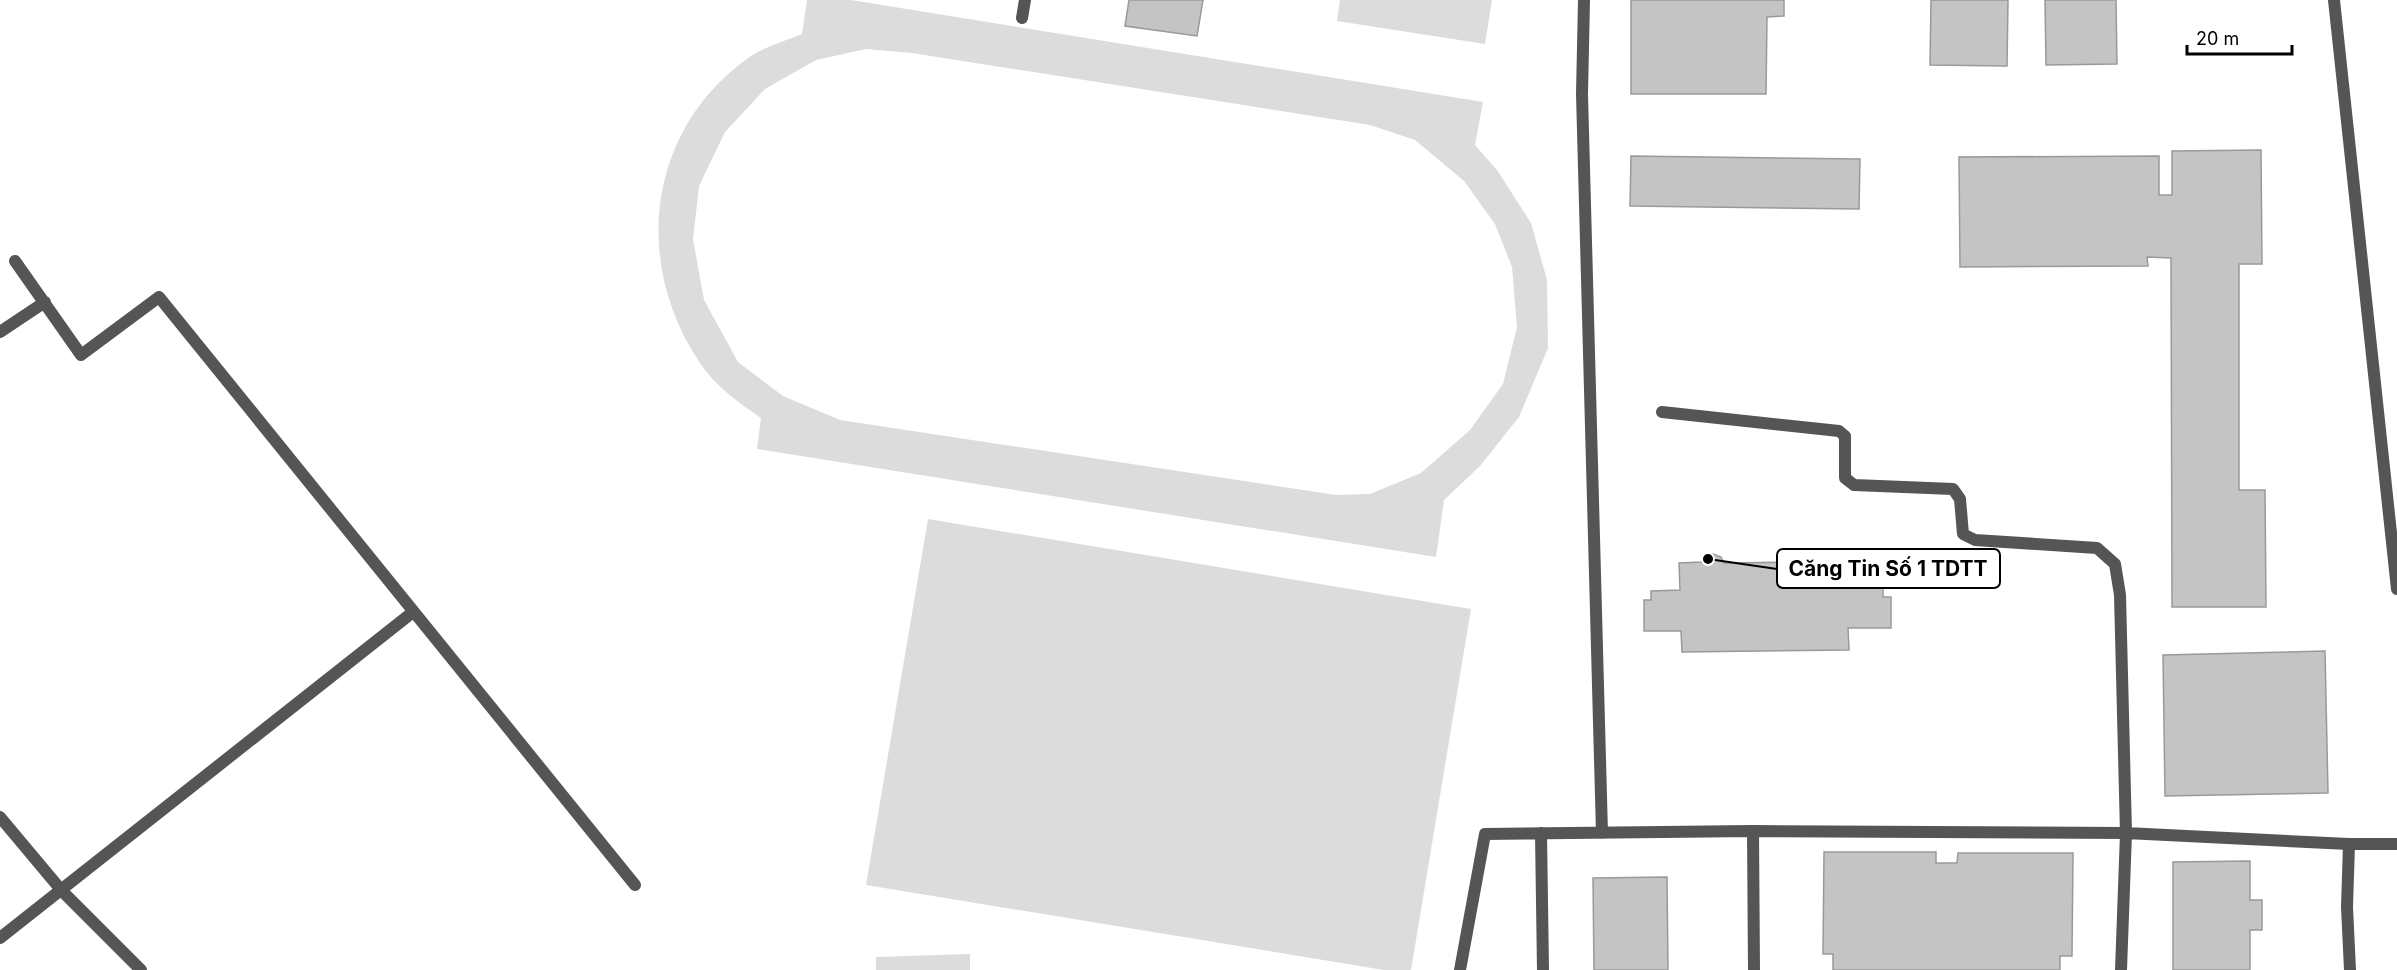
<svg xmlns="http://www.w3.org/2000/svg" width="2397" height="970" font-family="Inter,sans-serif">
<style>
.green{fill:#dcdcdc;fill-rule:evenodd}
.building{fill:#c4c4c4;stroke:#999;stroke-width:1.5}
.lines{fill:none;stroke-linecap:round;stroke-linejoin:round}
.lane{stroke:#555;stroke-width:12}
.street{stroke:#555;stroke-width:12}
.leader{fill:none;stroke:#000;stroke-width:2}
.callout-dot{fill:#000;stroke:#fff;stroke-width:2}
.callout{fill:#fff;stroke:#000;stroke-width:2}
.callout-label{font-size:21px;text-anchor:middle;font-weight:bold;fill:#000}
</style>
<rect width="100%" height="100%" fill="#fff"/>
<path class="green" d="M807,0H851L1483,102L1475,145L1497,170L1531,223L1547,280L1548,348L1519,417L1480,466L1444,500L1436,557L757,449L761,418C739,403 715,386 700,363C631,261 648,127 751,56C766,46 786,41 802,34ZM866,49L912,53L1370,125L1415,140L1464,181L1495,224L1512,267L1517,327L1503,384L1470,430L1421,473L1370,494L1336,495L840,420L783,396L738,362L704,300L693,239L699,186L725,132L765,89L816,60Z
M1340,0H1492L1485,44L1337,21Z
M928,519L1471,609L1411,970H1384L866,885Z
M970,954V970H876V957Z"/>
<path class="building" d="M1129,0H1203L1197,36L1125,26Z
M1631,0H1784V16L1767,17L1766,94H1631Z
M1931,0H2008L2007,66L1930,65Z
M2045,0H2116L2117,64L2046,65Z
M2261,150L2262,264H2239V490H2265L2266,607H2172L2171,258L2147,257L2148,266L1960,267L1959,157L2159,156V195H2172V151Z
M1631,156L1860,159L1859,209L1630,206Z
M1811,553L1821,554L1829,561H1851V587L1883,586V597H1891V628H1848L1849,650L1682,652L1681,631H1644V600H1651V591L1680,590L1679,563L1702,562L1708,554H1713L1721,557L1724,563L1804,562Z
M2325,651L2328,793L2165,796L2163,655Z
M1824,852H1936V863H1957L1958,853H2073L2072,956H2060V970H1833V954H1823Z
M2250,861V900H2262V930H2250V970H2173V862Z
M1667,877L1668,970H1594L1593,878Z"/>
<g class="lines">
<path class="lane" d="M1584,0L1582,94L1602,833
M2334,0L2397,589
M1022,18L1025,0
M15,261L81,355L159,297L635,885
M0,332L45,302
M1662,412L1839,431L1845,436V478L1854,485L1953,489L1960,499L1963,534L1975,540L2097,548L2115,564L2120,595L2126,833L2121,970
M1753,831L1754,970
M1541,833L1543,970
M0,938L413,612
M1460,970L1485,834L1753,831L2126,833L2349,844
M2350,970L2347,907L2349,844H2397"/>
<path class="street" d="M0,817L62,891L141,970"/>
</g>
<path class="leader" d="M1708 559L1777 569"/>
<circle class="callout-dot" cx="1708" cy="559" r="6"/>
<rect class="callout" x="1777" y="549" width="223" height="39" rx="6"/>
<g class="callout-label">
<text x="1888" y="576">Căng Tin Số 1 TDTT</text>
</g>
<path d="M2187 45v9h105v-9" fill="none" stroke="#000000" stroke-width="3"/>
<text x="2196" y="45" font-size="18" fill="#000000" stroke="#ffffff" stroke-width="4.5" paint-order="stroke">20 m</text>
</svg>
